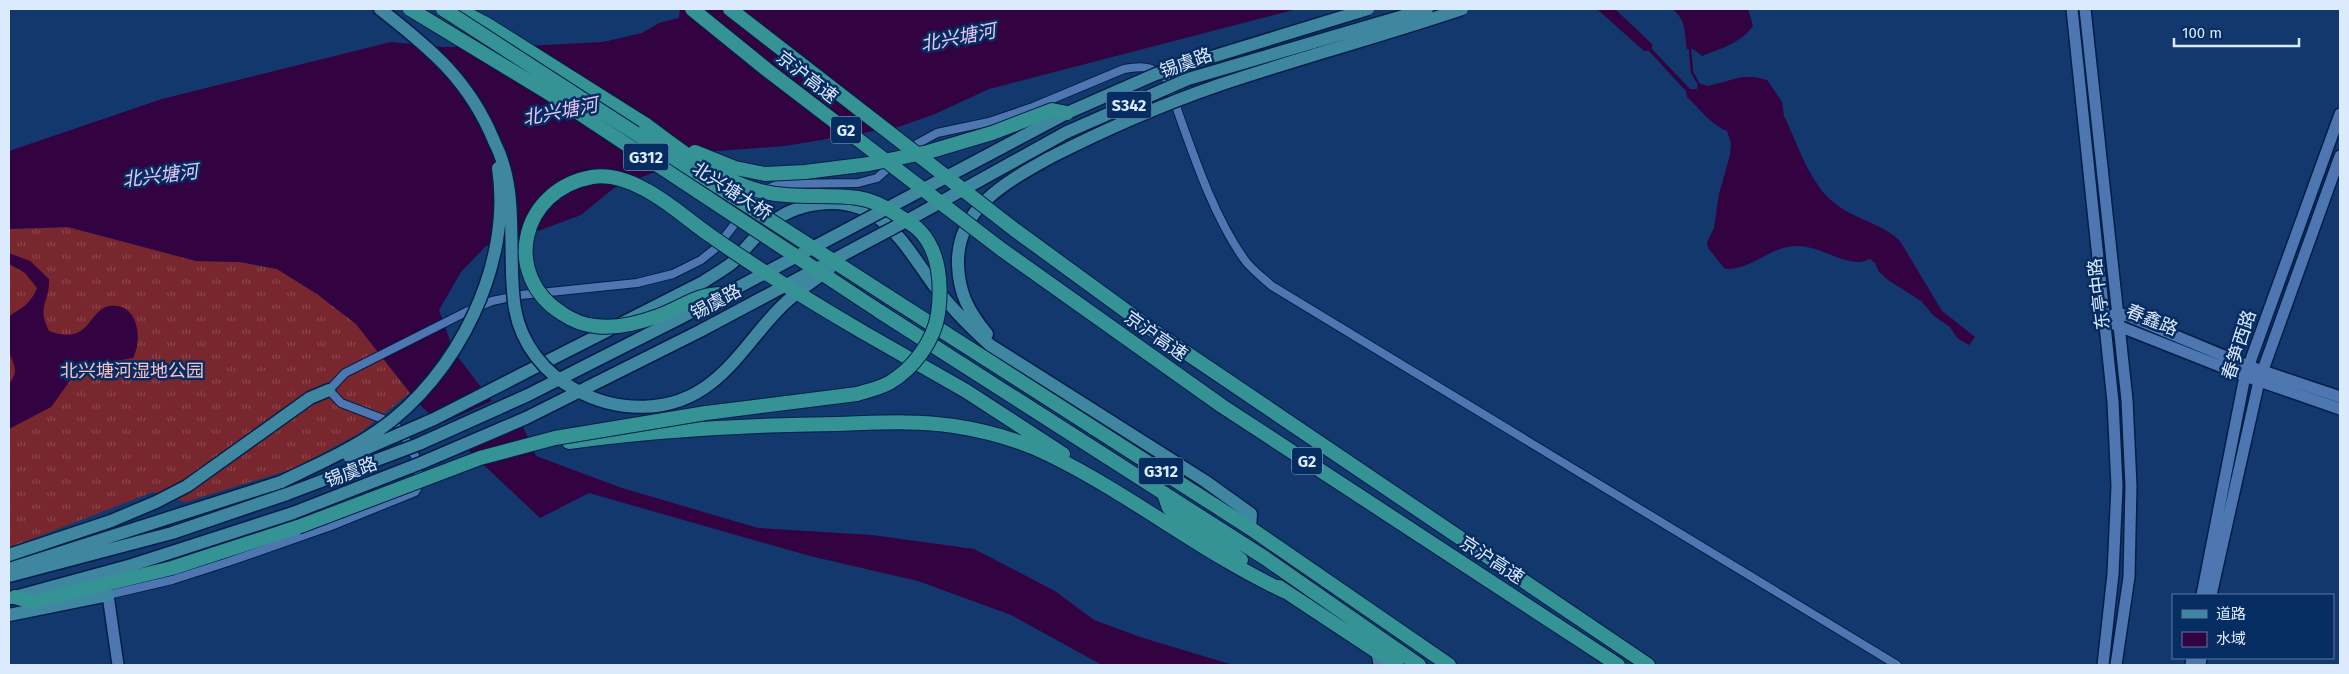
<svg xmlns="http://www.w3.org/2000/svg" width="2349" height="674" font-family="'Fira Sans','Noto Sans SC',sans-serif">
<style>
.grass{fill:url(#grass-tufts)}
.water{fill:#330240}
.pier{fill:#12386d}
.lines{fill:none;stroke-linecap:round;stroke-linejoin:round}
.stream{stroke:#330240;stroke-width:2.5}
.street-casing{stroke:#031f46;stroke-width:10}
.secondary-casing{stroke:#031f46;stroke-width:14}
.primary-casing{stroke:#031f46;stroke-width:15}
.highway-casing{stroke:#031f46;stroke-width:16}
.street{stroke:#4e76b1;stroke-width:8}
.secondary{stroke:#4e76b1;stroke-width:11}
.primary{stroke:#3f87a0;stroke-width:12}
.highway{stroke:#359295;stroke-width:14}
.primary-bridge-casing{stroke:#031f46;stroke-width:15;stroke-linecap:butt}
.highway-bridge-casing{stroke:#031f46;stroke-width:16;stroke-linecap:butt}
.primary-bridge{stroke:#3f87a0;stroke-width:12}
.highway-bridge{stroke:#359295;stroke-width:14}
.labels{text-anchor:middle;stroke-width:5;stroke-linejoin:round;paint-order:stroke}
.shield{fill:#062d61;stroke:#9cb1cf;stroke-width:1}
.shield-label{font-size:16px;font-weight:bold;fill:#dceafe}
.street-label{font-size:18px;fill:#dceafe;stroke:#062d61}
.park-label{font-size:18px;fill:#fbc0c0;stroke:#062d61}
.water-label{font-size:19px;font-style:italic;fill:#e6c6f1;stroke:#062d61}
</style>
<defs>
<pattern id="grass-tufts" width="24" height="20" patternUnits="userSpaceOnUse" patternTransform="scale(1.25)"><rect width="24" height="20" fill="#78272f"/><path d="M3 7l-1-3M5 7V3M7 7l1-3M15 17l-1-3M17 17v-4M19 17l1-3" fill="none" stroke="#8b464e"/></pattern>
</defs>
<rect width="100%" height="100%" fill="#12386d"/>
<path class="grass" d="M68,227L196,261L240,262L277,269L317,294L356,324L410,393L360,433L293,469L185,502L153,492L9,548V229Z"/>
<path class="water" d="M680,9H1297L989,89L935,114L898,127L785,146L706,152L614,188L581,215L527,235L486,246L461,272L439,310L454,352L501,413L523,427L536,456L622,488L758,528L872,535L974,549L1055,591L1094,620L1143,638L1233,665H1102L1011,615L918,581L810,556L589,493L540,518L418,403L356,324L317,294L277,269L240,262L196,261L68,227L9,229V151L162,99L391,42L443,47L525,46L603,42L642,33L659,23L679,18Z
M1597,9H1615L1652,44V49L1690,89H1697L1698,83L1708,86L1742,77H1754L1767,80L1782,102L1784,116C1798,144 1810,186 1837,205C1857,220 1883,224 1900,241L1942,311L1975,337L1969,345L1957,338L1950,327L1934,316L1921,301L1888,280L1879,272L1875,263L1870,259C1867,260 1862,262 1859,262C1838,262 1818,245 1795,246C1769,247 1752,270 1725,269L1708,248L1707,242L1714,228L1719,194L1730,155L1731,143L1727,131C1711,125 1700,109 1687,97L1686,91L1649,51H1644Z
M1672,9H1748L1753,26C1741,43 1720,49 1702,56L1693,49H1687C1684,33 1687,20 1672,9Z
M9,253L30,261L49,279C50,303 36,305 49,331C92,347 87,308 111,306C138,303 143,339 133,358L80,367L51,407L9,429V383C22,369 10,362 9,349C8,338 9,327 9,316C23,308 31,303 37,288L25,273L9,264Z"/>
<path class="pier" d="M494,400L503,411L523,424L465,451L438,425Z"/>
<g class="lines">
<path class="stream" d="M1690,49L1692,72L1698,83"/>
<g class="street-casing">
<path id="street" d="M909,151L917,144L937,133L989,122L1033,107L1124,69C1140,66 1151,66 1165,76C1187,134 1208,208 1244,259C1251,269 1263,278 1272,286L1897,665
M108,595L172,580L228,562L331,526L415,492L420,483L415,456L400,429L383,419L341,403L329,390L345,373L466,312L492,301L521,295L637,283L673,274L701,260L716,248L752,202L765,190L779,184L858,183L877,178L894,163"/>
</g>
<g class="secondary-casing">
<path id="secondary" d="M2072,9L2113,402L2117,486L2113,574L2103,665
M2085,9L2127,400L2131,486L2129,577L2116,665
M2113,315L2118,313L2128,316L2248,366L2340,397
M2116,325L2245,376L2340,409
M108,595L118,665
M2202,595L2245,376L2340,114
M2211,595L2259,381L2340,156
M1377,652L1379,665
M2191,665L2192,658
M2200,665L2201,658"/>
</g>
<g class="primary-casing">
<path id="primary" d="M380,9C431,49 469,80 494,141
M987,334C969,312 959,294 958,265C956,208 1008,181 1051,157
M522,374L703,282C712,276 723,270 732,263C747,248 760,229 778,218C794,208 814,203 832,203C884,203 906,247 933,284C950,307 969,326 990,345L1205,481L1251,514L1250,528
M9,555L111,521L156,502L187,486L310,398L329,390
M9,569L281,482
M9,576L172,533L287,494
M11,598L132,565L293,513
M9,615L108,595"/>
</g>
<g class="highway-casing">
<path id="highway" d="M457,9L486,24L646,125
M1015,230L1148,327L1648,665
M1001,249L1222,406L1618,665
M889,297L1250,528L1449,665
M879,311L1265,558L1419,665
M861,331L966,391L1063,454
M569,442C657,430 747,425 836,424C874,423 915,420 954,426C987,431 1022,441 1052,456C1133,496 1204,554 1286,592
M1164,494L1169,508L1241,560
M1279,587L1397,665
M15,597L32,602L172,568L298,527"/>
</g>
<use href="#street" class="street"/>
<use href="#secondary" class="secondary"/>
<use href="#primary" class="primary"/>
<use href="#highway" class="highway"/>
<g class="primary-bridge-casing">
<path id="primary-bridge" d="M494,141C521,193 506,253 515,309C521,344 545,374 576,390C618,413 672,414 711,383C738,362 756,332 780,308C795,292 814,281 830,268
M1051,157C1106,129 1161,105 1219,85C1299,58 1382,36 1462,9
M349,456L434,419L522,374
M281,482C314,466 349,451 379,430C457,376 513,264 498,168
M287,494L419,444L528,395L682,317L1067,113L1156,74L1368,9
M293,513L421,463L526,418L700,331L910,219L1067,132L1188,79L1427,9"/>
</g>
<g class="highway-bridge-casing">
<path id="highway-bridge" d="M410,9L547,92L879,311
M443,9L889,297
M692,9L766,69L1001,249
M730,9L1015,230
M695,152L735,168L765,174L805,172L869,164L928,152L992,133L1052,110L1067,113
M725,294C697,293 683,307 658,316C639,323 615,329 595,326C585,325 572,320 563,314C501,276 520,190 592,177C610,174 630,181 646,190C669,202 689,221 711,236C759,270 810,301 861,331
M298,527L480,458L555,438L706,413L857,394C867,391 880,388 889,383C913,369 934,341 938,314C942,285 940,250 918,229C912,224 905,220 899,216C886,207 873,200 858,198C826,194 792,199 760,191C715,179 683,152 646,125"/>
</g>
<use href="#primary-bridge" class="primary-bridge"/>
<use href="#highway-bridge" class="highway-bridge"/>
</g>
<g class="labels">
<g class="shield">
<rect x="1106.5" y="91.5" width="45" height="27" rx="4"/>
<rect x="831" y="116.5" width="30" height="27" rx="4"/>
<rect x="623.5" y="143.5" width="45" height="27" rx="4"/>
<rect x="1292" y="447.5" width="30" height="27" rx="4"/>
<rect x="1138.5" y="457.5" width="45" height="27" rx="4"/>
</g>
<g class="shield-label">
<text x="1129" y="111">S342</text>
<text x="846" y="136">G2</text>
<text x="646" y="163">G312</text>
<text x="1307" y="467">G2</text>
<text x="1161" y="477">G312</text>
</g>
<g class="street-label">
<text transform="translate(1186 63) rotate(-20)" y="6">锡虞路</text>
<text transform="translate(807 77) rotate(38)" y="6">京沪高速</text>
<text transform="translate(732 191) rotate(33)" y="6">北兴塘大桥</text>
<text transform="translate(2099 294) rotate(-97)" y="6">东亭中路</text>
<text transform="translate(716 302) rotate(-28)" y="6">锡虞路</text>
<text transform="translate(2152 320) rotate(22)" y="6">春鑫路</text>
<text transform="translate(1156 336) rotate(35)" y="6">京沪高速</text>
<text transform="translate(2239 345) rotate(-72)" y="6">春笋西路</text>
<text transform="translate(351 472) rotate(-21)" y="6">锡虞路</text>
<text transform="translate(1492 560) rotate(33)" y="6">京沪高速</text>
</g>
<g class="park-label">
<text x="132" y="377">北兴塘河湿地公园</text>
</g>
<g class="water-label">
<text transform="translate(958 37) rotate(-11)" y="7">北兴塘河</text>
<text transform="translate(560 111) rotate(-11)" y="7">北兴塘河</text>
<text transform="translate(160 175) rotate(-7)" y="7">北兴塘河</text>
</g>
</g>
<rect width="2349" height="674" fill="none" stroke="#dceafe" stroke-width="20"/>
<rect x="2172" y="594" width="162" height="65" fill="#062d61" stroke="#5c79a0"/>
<rect x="2182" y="610" width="25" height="8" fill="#3f87a0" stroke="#5c79a0"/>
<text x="2216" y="619" font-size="15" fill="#dceafe">道路</text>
<rect x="2182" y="632" width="25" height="15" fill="#330240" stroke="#5c79a0"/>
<text x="2216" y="644" font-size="15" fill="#dceafe">水域</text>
<path d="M2174 38v8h125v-8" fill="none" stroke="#dceafe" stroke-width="2.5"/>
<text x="2182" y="38" font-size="15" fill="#dceafe" stroke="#062d61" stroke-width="4" paint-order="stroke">100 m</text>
</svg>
